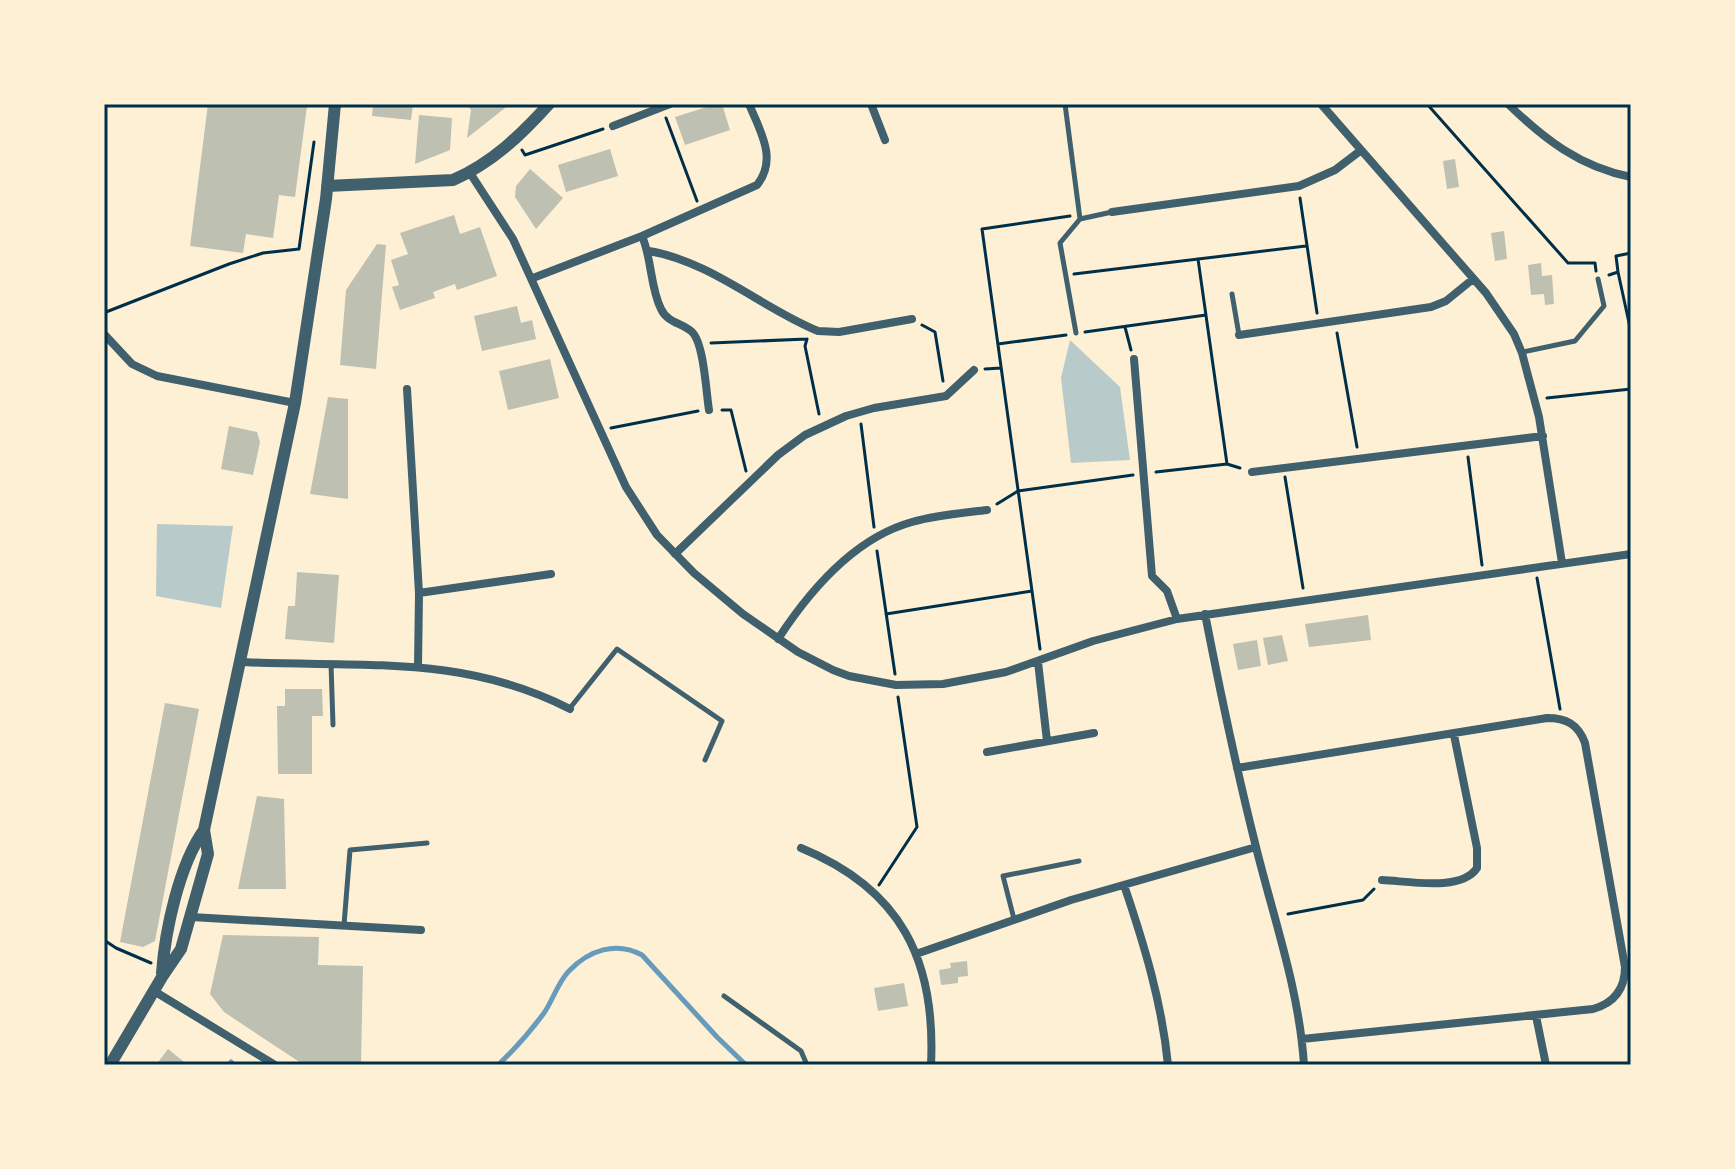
<svg xmlns="http://www.w3.org/2000/svg" width="1735" height="1169" font-family="'Libre Baskerville',serif">
<style>
.green{fill:#b9caca}
.lines{fill:none;stroke-linecap:round;stroke-linejoin:round}
.stream{stroke:#669bbc;stroke-width:5}
.building{fill:#bec0b2}
.path{stroke:#003049;stroke-width:3}
.service{stroke:#3f606c;stroke-width:5}
.minor{stroke:#3f606c;stroke-width:8}
.tertiary{stroke:#3f606c;stroke-width:12}
.neatline{fill:none;stroke:#003049;stroke-width:3}
</style>
<rect width="100%" height="100%" fill="#fdf0d5"/>
<path class="green" d="M1070,340L1120,387L1130,460L1071,463L1061,378Z
M157,524L233,526L221,608L156,596Z"/>
<g class="lines">
<path class="stream" d="M231,1062L234,1065
M498,1065C515,1049 530,1032 544,1013C553,1000 558,982 569,971C589,950 616,941 642,955L717,1037L746,1065"/>
</g>
<path class="building" d="M208,104L307,106L295,197L279,195L273,238L246,234L243,253L190,246Z
M373,104H413L411,120L372,116Z
M466,104H510L467,138L471,110Z
M716,104H722L730,130L685,145L675,117Z
M419,115L452,118L450,150L415,164Z
M610,149L618,176L566,192L558,165Z
M1455,159L1459,187L1447,189L1443,161Z
M530,169L563,198L536,229L515,197L516,186Z
M454,215L460,234L480,227L497,276L457,290L455,284L433,292L435,298L400,310L392,287L399,285L391,260L408,254L400,233Z
M1504,231L1507,259L1495,261L1491,233Z
M377,244L386,245L376,369L340,365L346,290Z
M1541,263L1542,276L1552,275L1554,304L1545,305L1544,294L1531,295L1528,265Z
M517,306L521,323L532,320L536,339L482,351L474,316Z
M550,359L559,398L508,410L499,371Z
M328,397L348,399V499L310,494Z
M229,426L257,432L260,442L253,475L221,469Z
M297,572L339,575L334,643L285,639L288,606H295Z
M1368,615L1371,640L1309,647L1305,624Z
M1282,635L1288,661L1268,665L1263,638Z
M1257,640L1261,666L1238,670L1233,644Z
M285,689H322L323,716H312V774H278L277,706H285Z
M165,703L199,709L155,941L143,947L120,942Z
M257,796L284,799L286,889H238Z
M223,935L319,937L318,965L363,966L361,1064L304,1065L224,1012L210,994Z
M967,961L968,976L958,977V983L941,985L939,970L951,968L950,963Z
M904,983L908,1006L878,1011L874,988Z
M168,1049L188,1065H156Z"/>
<g class="lines">
<path class="path" d="M1427,104L1568,263H1595L1596,271
M666,118L697,201
M522,150L525,155L603,129
M1300,198L1317,313
M1198,259L1227,464
M1618,272L1616,256L1631,253
M1074,274L1306,246
M1609,275L1618,272L1631,332
M104,310L106,312L229,264L263,253L299,249L314,142
M922,325L935,332L943,381
M1125,327L1131,350
M1085,332L1206,315
M1337,333L1357,447
M807,339L805,346L819,414
M711,343L807,339
M998,344L1066,335
M985,369L1001,368
M1547,398L1631,389
M722,410H731L746,471
M861,424L874,527
M611,428L698,411
M1468,457L1482,565
M1156,472L1227,464L1240,468
M1285,477L1303,588
M997,504L1018,491L1133,475
M877,551L895,674
M1537,578L1560,709
M886,614L1032,591
M1040,649L982,229L1070,216
M879,885L917,827L898,697
M1288,914L1363,900L1374,889
M104,940L116,948L151,963"/>
<path class="service" d="M1065,104L1080,219
M1232,294L1239,335
M1076,333L1060,243L1080,219L1112,212
M1523,352L1575,341L1604,306L1598,279
M331,664L333,725
M570,708L617,649L722,721L705,760
M1014,919L1003,876L1079,861
M344,925L350,850L427,843
M724,996L801,1051L807,1065"/>
<path class="minor" d="M871,104L885,140
M1321,104L1486,293L1514,334L1522,353L1539,417L1562,563
M1508,104C1544,139 1580,167 1631,177
M613,126L670,104
M470,173L513,239L626,487L657,535L694,573L743,614L798,652L833,670L849,676L896,685L943,684L1006,672L1093,641L1177,619L1631,554
M1112,212L1299,186L1335,170L1360,151
M642,236C652,259 650,287 661,309C667,322 681,323 691,331C704,341 706,392 709,410
M649,251C712,262 760,307 818,331L839,332L912,319
M533,278L642,236L757,185C778,159 760,131 749,104
M104,334L132,364L157,376L295,403
M1239,335L1431,307L1446,301L1473,279
M1134,359L1152,576L1167,591L1177,619
M407,389L419,593L418,666
M1252,472L1543,436
M675,554L778,455L805,435L846,416L874,408L946,396L974,370
M419,593L551,574
M1205,614C1220,691 1236,767 1255,843C1273,917 1299,988 1304,1065
M778,639C810,590 854,538 912,522C936,515 962,513 987,510
M240,662C357,668 461,653 570,709
M1038,662L1047,741
M987,752L1094,733
M1237,768L1547,718C1566,718 1578,724 1585,743L1625,967C1625,989 1614,1003 1593,1009L1302,1039
M801,848C901,889 936,960 931,1065
M1382,880C1408,881 1461,892 1477,868V848L1454,735
M1124,885C1144,944 1162,1003 1168,1065
M191,917L421,930
M916,954L1071,900L1256,847
M154,991L275,1065
M1536,1016L1546,1065"/>
<path class="tertiary" d="M327,186L453,180C492,163 521,135 549,104
M162,973C165,931 179,865 204,830
M110,1065L162,977L181,949L208,854L204,830L295,403L326,199L335,104"/>
</g>
<rect width="1735" height="1169" fill="none" stroke="#fdf0d5" stroke-width="212"/>
<rect x="106" y="106" width="1523" height="957" class="neatline"/>
</svg>
